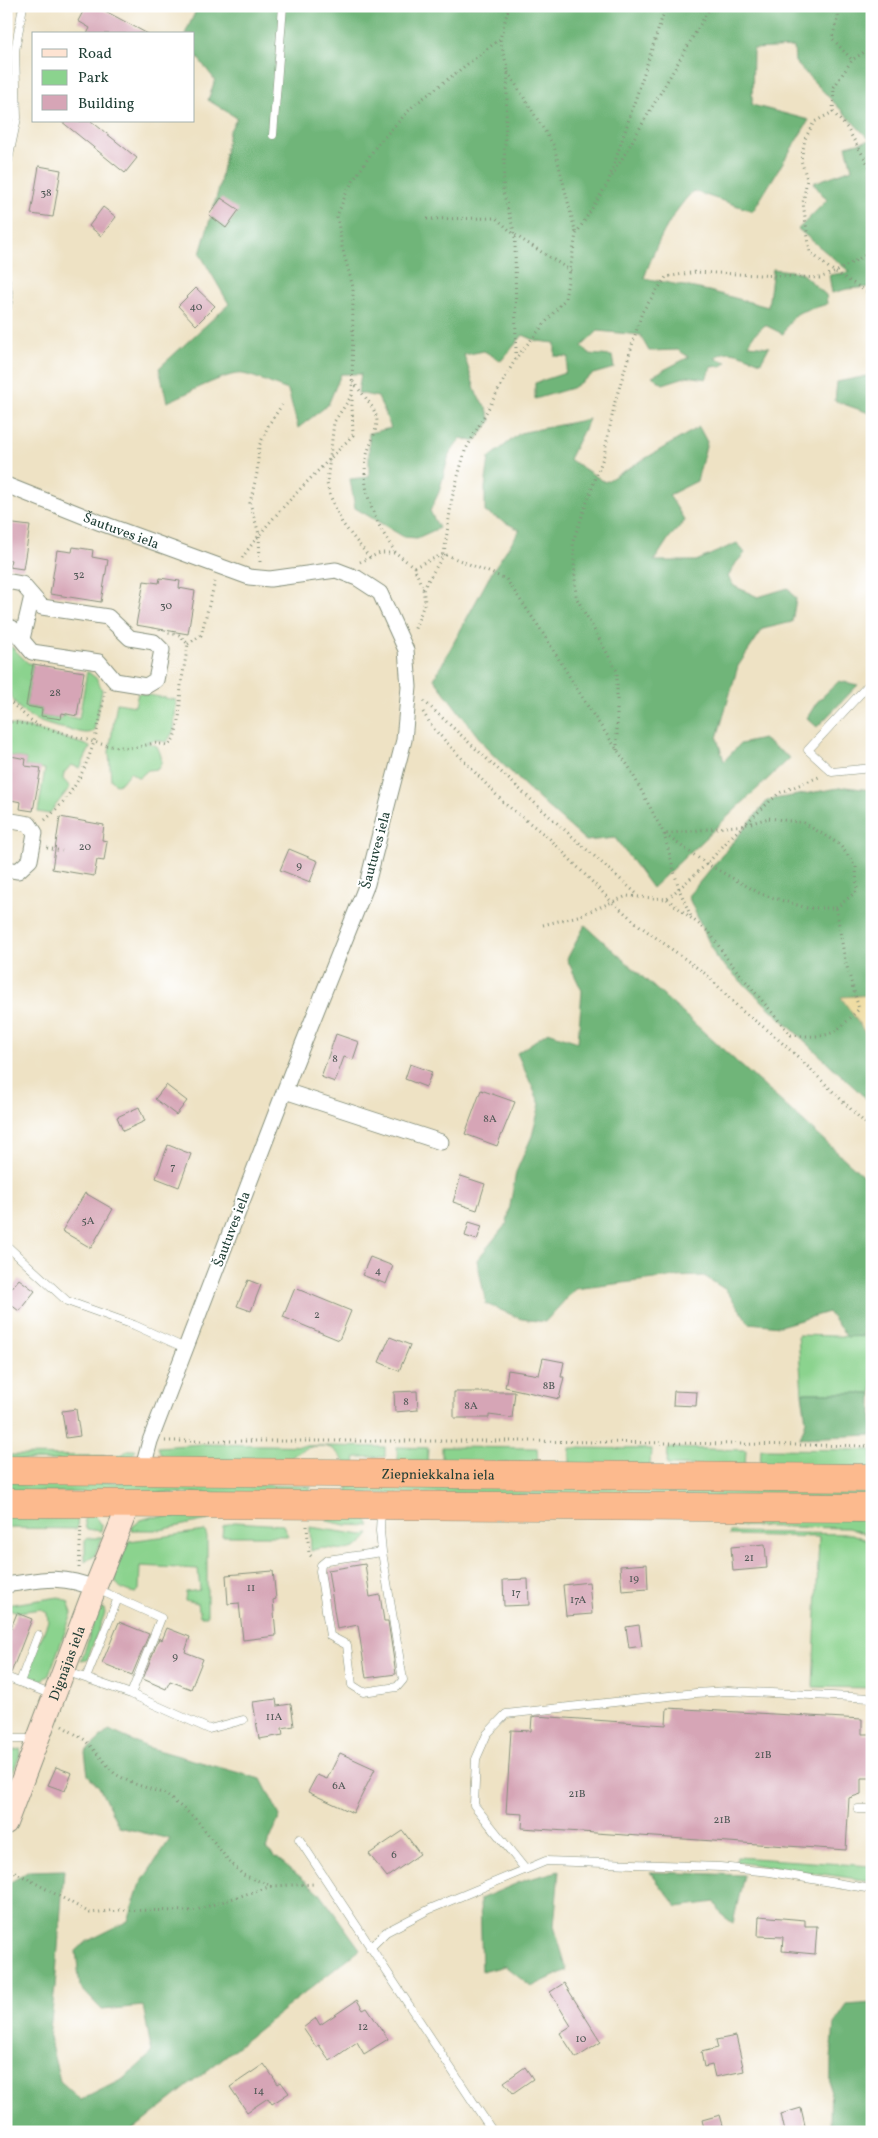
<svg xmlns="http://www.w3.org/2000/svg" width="878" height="2138" font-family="Vollkorn,serif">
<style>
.green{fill:#8bd38e;stroke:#558861}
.forest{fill:#70b579;stroke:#487956}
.sand{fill:#eeda9e;stroke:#868c69}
.building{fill:#d6a5b6}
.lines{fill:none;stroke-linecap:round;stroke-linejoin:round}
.lane-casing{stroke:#86907c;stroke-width:9}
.street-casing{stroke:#86907c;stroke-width:17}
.secondary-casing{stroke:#86907c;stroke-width:24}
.highway-casing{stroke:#86907c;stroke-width:29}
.path{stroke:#86907c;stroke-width:3;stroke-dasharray:1 4;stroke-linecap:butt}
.lane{stroke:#fff;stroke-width:8}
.street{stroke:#fff;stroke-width:15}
.secondary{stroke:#fee3d2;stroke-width:22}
.highway{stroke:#fcba8e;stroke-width:28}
.labels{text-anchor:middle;stroke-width:4;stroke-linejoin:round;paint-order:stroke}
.number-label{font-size:11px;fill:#4d5754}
.street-label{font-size:14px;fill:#1f3d34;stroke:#fff}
</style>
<rect width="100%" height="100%" fill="#fff"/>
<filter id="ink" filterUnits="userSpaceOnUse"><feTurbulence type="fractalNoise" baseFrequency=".02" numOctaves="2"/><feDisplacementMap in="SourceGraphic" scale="10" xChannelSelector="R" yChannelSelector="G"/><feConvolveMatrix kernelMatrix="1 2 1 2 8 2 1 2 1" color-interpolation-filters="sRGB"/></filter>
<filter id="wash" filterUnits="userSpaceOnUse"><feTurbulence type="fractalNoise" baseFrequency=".0096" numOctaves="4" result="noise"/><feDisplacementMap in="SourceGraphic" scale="20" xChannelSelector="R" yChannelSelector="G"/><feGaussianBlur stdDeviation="1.12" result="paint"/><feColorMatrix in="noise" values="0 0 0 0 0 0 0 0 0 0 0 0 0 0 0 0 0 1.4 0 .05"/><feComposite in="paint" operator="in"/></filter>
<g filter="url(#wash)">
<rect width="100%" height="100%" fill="#eee2c4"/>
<path class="green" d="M8,647H12L28,663L33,664L26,706L42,709L41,716L61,719L62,715L79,719L87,671L97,679L102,690L94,731C88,735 79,732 72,730C35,724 6,712 6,669C6,662 5,653 8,647Z
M138,693L176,700L174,730L167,742L156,740L146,742L157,746C161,755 164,761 158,769L148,770L139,778L130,772L121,783L116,784L111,780L109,752L116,708L117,703L135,706Z
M6,724L35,729L89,746L90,748L80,768L71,765L64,773L63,779L70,787L49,814L38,812L45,769L25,766L26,759L6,755Z
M798,1335L872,1337V1393H802Z
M202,1444L385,1447V1457H356L355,1464L347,1465C343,1460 339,1454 334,1450C319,1440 297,1450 288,1461L171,1462L162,1457L158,1447Z
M397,1447L428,1448L427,1463L398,1464Z
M442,1447L537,1448L538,1463L442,1464Z
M570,1448L651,1449L650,1466L570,1465Z
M668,1448L746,1450L745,1466L667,1465Z
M761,1449L872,1450V1468L760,1467Z
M128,1450H137L126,1461L6,1460V1455L108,1456L123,1454Z
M6,1480L311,1486L308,1494L6,1492Z
M348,1486L872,1488V1499L348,1493Z
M6,1513L78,1514L77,1529L6,1528Z
M94,1514L102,1525L101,1531L86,1529L84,1517Z
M207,1516L208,1520L160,1530H132V1527L141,1520L151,1517Z
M365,1516L370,1526L346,1525L327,1521L328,1518Z
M728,1517L872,1519V1536L848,1528L730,1526L727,1524Z
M234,1522L283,1525L288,1536H222L223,1526Z
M310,1527L362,1535L370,1534C350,1563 332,1541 311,1551Z
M205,1531L207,1537V1616H200L198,1603L185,1600L186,1592L200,1590L198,1569L140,1566L139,1590L136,1593C101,1588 118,1563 129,1541Z
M730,1532L852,1534L872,1542V1688L813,1687L819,1537L729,1535Z
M88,1538H102L95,1555L85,1562V1541Z
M59,1597L68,1602L72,1613L49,1675L38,1683H32L26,1678L48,1621L47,1613L41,1609L18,1612L6,1608V1605Z
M99,1608L104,1609L105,1613L87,1660L81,1661Z
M20,1749L21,1753L6,1788V1756L11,1751Z
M737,1857L872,1866V1881L736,1862Z"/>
<path class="forest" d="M198,6H872V287L847,289L832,293L829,275L850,272L798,229L827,200L813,183L852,169L846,146L870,140L795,62L794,47L753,49L752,105L809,120L753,211L693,191C669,216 656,245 644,278L709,291L768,307L773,269L800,272L826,295L827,304C801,313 796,307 783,334L765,325L753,336L749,345L769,347L761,362C746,357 728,345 715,358L727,362L722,366L711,367L706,379L688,376L663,384L652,376L689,357L678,350L649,351L640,335L598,331L582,346L589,354L612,356L614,368L593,374L572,388L535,399V383L565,373L569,357L555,356V343L537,341L523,335L501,361L484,351L464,355L477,395L487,409L491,421L475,442L461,438L449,455L439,492L430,511L439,528L417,538L404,537L355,508L350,479L369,477V433L391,428L378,397L358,393L361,374H341L328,405L298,428L288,390C273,385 258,377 243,374C228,371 183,396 167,402L159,368L229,304L200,254L219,188L229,132L237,118L208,100L215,80L194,53V34H185Z
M872,375V414L835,401L837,382Z
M589,419L569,459L605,482L699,427L707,442L697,481L669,495L685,521L669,538L654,561H696L737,543L745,553L736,563L728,577L734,586L758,597L788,588L796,599L792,622L763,629L738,666L717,738L724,761L740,744L763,739L790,758L652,888L615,838L586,841L544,804L489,751L434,679L493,570L520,530L485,512V488L489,458L520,433Z
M839,681L858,685L817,727L807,718L817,702Z
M845,787L872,790V995L842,997L872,1043V1104L716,958L688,896L768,800Z
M585,925L868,1180L872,1191V1260L863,1336L847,1337L828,1312L780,1326L749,1323L726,1290L704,1276L671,1277L575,1289L545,1322L522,1319L486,1304L477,1260L507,1223L516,1172L532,1136L540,1104L517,1053L548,1032L578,1042L582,991L567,959Z
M802,1393H872V1435L800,1438L806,1421Z
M109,1730L147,1747L261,1779L280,1816L266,1849L319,1892L360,1949L130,2132H6V1885L29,1871L64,1870L55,1987L49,2037L60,2081L81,2100L125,2078L152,2053L143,2006L102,2010L80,1987L76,1951L86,1942L128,1921L139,1886L170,1839L119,1827L100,1788L88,1775L85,1752Z
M559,1871L554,1926L567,1970L531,1987L505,1966L482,1972L480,1899L525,1880Z
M650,1872L744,1875L733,1923L723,1916L715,1902L677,1907Z
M872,2003V2132H830L831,2059L834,2024L847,2005Z"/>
<path class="sand" d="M872,995V1043L841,997Z"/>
<g id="blocks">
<path class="building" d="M86,6H96L148,34H87L90,28L78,21Z
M61,121H91L137,158L125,173Z
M39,166L61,170L53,217L31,214Z
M221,198L239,210L226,228L209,215Z
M103,207L116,217L101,236L89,226Z
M196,288L215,306L196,325L178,306Z
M6,523L30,526L23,569L9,567L11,560L6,559Z
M73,547L93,550L92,557L108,560L101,602L50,594L57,550L72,552Z
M160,578L180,581L179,588L195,591L188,634L136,625L144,581L159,583Z
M33,664L84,672L77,716L62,713L61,719L41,716L42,709L26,706Z
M6,755L26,759L25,766L41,768L33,811L20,809L21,802L6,799Z
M60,817L104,825L102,840L107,841L104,861L97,860L94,876L52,869Z
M289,849L318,861L310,882L280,870Z
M336,1034L359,1042L353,1060L344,1057L335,1082L321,1077Z
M410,1064L432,1072L426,1087L405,1079Z
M166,1085L187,1101L176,1115L155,1099Z
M481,1090L515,1102L497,1146L465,1134Z
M139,1107L145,1121L123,1131L117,1117Z
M168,1145L191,1154L179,1187L156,1178Z
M461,1176L485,1184L477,1210L453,1202Z
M85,1193L113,1209L91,1248L62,1231Z
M469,1222L482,1226L477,1240L465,1236Z
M370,1257L393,1266L386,1284L362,1275Z
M19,1279L35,1291L19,1311L6,1301V1295Z
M248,1280L261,1285L251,1311L237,1306Z
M295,1288L351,1311L339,1340L283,1317Z
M390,1337L410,1345L399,1371L379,1362Z
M543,1358L564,1362L561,1377H564L559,1399L505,1387L508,1370L539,1375Z
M417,1391L418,1410L395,1412L394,1392Z
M674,1391L697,1392L696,1406L673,1405Z
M454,1392H515L512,1418L489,1415V1418H454Z
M76,1409L80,1436L66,1438L62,1411Z
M765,1544L767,1568L733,1571L731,1547Z
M365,1564L370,1597L380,1595L384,1621H388L396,1674L366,1678L358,1625L337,1629L328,1570Z
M647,1564L648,1589L622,1591L620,1566Z
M273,1571L276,1599L273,1600L276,1636L243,1640L239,1603L228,1604L226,1575Z
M528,1579L529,1605L504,1606L503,1580Z
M589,1582L592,1614L566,1616L563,1585Z
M17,1613L32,1619L11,1673L6,1672V1640Z
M119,1622L149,1634L132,1675L102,1663Z
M639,1625L642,1646L629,1648L626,1627Z
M167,1628L190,1637L185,1652L203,1659L191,1689L170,1681L166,1689L143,1679L159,1638L162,1640Z
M276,1699L277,1706L291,1704L294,1726L282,1728L283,1735L259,1739L253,1702Z
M667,1708L862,1719V1734H872V1778H861V1794L849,1798L846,1850L522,1828L523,1814L506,1813L511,1730L531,1731L532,1717L536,1716L666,1725Z
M340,1753L375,1769L353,1813L308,1792L317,1775L327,1779Z
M56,1767L72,1773L65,1791L48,1785Z
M403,1831L420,1854L387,1877L369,1854Z
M759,1916L805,1920V1926H817L815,1954L782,1951L783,1937L758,1936Z
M564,1983L601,2042L576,2058L560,2033L571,2026L550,1992Z
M357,2000L363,2010L367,2008L388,2039L364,2054L357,2042L330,2061L319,2045L316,2047L303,2028L316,2018L320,2025Z
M736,2036L744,2071L715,2077L712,2065L704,2067L701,2052L718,2048L716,2040Z
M264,2064L278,2084L281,2082L289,2093L272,2104L268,2098L247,2112L230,2087Z
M525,2067L533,2079L513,2093L504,2082Z
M801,2108L806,2130L785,2132L781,2114Z
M720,2115L725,2132H705L702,2120Z"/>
</g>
</g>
<g filter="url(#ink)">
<use href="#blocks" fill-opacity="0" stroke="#86907c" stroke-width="1"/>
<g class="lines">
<g class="lane-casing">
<path id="lane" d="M273,135L283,6
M6,170L17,118L15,51L23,6
M6,280L9,297L6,312
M872,681L808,750L832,772L872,768
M6,1245L67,1301L134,1325L185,1348
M381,1510L380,1531L382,1552
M382,1552L403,1680L397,1687L363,1692L352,1685L347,1645L330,1636L320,1571L321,1565L327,1560Z
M65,1671L131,1694L161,1618L97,1589
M6,1677L53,1695
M86,1678L118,1598
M20,1682L38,1635
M131,1694L209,1729L243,1720
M6,1739H26L34,1742
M858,1809H872
M299,1839L493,2132
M525,1869L474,1805L476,1759L487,1734L506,1714L696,1693L728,1691L872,1698
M370,1948L386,1932L430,1909L546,1861L720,1867L770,1872L872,1889"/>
</g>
<g class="street-casing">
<g id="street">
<path id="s1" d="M6,485L101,523L249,577L270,579L336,570L357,578L380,593L406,650L409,687L404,740L367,884L291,1074L150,1441L142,1471"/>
<path d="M6,581L22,584L42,607L108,617L130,638L154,642L162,650L156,680L146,686L115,681L99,662L32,652L12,628L6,627"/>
<path d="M22,639L32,596"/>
<path d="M6,820L29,824L35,833L30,860L18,871L6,869"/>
<path d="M285,1091L441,1142"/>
<path d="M6,1585C43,1580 59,1574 95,1588"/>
</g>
</g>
<g class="secondary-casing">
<g id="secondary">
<path id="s2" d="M6,1823L95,1588L129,1504"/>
</g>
</g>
<g class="highway-casing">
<g id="highway">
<path id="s3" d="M6,1470L872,1478"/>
<path d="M6,1503L872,1508"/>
</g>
</g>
<path class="path" d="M509,6L500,39L508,71L503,191L515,235L516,357
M841,6L832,38L852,60
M508,72L554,146L576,234
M833,112L834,87L852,60L872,47
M872,171L847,128L833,112L814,122L805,139L801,160L807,179L803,203L810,252L829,268L872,295
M612,176L711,6
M427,219L496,218L515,235L571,271
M353,382C361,393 377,408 377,422C376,434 368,447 366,459C361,494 377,526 396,553
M352,395L334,422L327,483L329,493L342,523L370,558
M242,558C274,512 315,475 353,435L352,405L353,287L342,247L337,216L348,189L376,146L413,106L500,39
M260,562L259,534L250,503L257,473L259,446L269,424L282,405
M360,562L380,553H396L414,567L423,589L425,602L414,631
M414,567L444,554L506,579L539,627L592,713L629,767L664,834L679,889L692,919
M423,589L444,554L452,498L465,451L516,358L565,299L576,234L608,183L666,6
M188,644L201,635L215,582
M6,692L8,701L6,709
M8,700L29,719L42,727L108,746L134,748L154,743L166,745L171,743L174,738L179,721L181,685L187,650L188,644L179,635L168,633
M424,701L539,807L638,895
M423,712L433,728L504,803L549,838L611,901L640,926L707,975L742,1011L769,1031L799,1058L872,1130
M6,721L38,726
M617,750V671L576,597L573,541L604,455L615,402L642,312L666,277L696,272L819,278L836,272L872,251
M769,818L804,823L839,844L856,866L857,891L836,908H807L761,894L707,864L664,834L744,825Z
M45,820C85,786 97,741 105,691
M47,848L62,851
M667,899L710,933L728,960L791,1035C830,1038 832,1037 859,1009L845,960L836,908
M543,925L578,916L627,896L667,899L707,864L731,837L779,793L819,777
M165,1441H529L872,1446
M307,1526L309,1554L313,1558
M79,1568L81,1524
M62,1726L85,1740L115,1774L132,1783L165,1794L196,1819L228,1860L243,1875L272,1886L315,1884
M6,1867L90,1913L119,1910L193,1911L272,1886"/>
<use href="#lane" class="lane"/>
<use href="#street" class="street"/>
<use href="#secondary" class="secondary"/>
<use href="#highway" class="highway"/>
</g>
</g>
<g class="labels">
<g class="number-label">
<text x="46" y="196">38</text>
<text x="196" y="310">40</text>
<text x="79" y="578">32</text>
<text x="166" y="609">30</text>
<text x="55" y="696">28</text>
<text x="85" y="850">20</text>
<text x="299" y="869">9</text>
<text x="335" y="1062">8</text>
<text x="490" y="1122">8A</text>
<text x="173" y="1170">7</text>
<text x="88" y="1224">5A</text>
<text x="378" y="1274">4</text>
<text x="317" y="1318">2</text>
<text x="549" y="1389">8B</text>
<text x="406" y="1405">8</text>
<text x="471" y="1409">8A</text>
<text x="749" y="1561">21</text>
<text x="634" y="1582">19</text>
<text x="251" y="1591">11</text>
<text x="516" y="1596">17</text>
<text x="578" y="1603">17A</text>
<text x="175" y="1660">9</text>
<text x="274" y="1720">11A</text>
<text x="763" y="1758">21B</text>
<text x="339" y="1789">6A</text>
<text x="577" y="1797">21B</text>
<text x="722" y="1823">21B</text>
<text x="394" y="1858">6</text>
<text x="363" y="2030">12</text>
<text x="581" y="2042">10</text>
<text x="259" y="2094">14</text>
</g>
<g class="street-label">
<text dy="5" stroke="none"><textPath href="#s1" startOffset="124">Šautuves iela</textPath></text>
<text transform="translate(375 850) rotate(-75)" y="5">Šautuves iela</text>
<text transform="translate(231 1229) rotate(-69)" y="5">Šautuves iela</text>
<text dy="5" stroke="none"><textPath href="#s3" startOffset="432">Ziepniekkalna iela</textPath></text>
<text dy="5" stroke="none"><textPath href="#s2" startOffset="171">Dignājas iela</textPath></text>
</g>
</g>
<rect width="878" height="2138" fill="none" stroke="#fff" stroke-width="25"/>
<rect x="32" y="32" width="162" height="90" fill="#ffffff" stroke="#a5b1ae"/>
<rect x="42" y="49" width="25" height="8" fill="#fee3d2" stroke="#a5b1ae"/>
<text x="78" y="58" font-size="15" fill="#1f3d34">Road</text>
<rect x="42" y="70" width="25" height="15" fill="#8bd38e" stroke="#a5b1ae"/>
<text x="78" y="82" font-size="15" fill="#1f3d34">Park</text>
<rect x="42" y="95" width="25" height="15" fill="#d6a5b6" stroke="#a5b1ae"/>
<text x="78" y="108" font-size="15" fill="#1f3d34">Building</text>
</svg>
